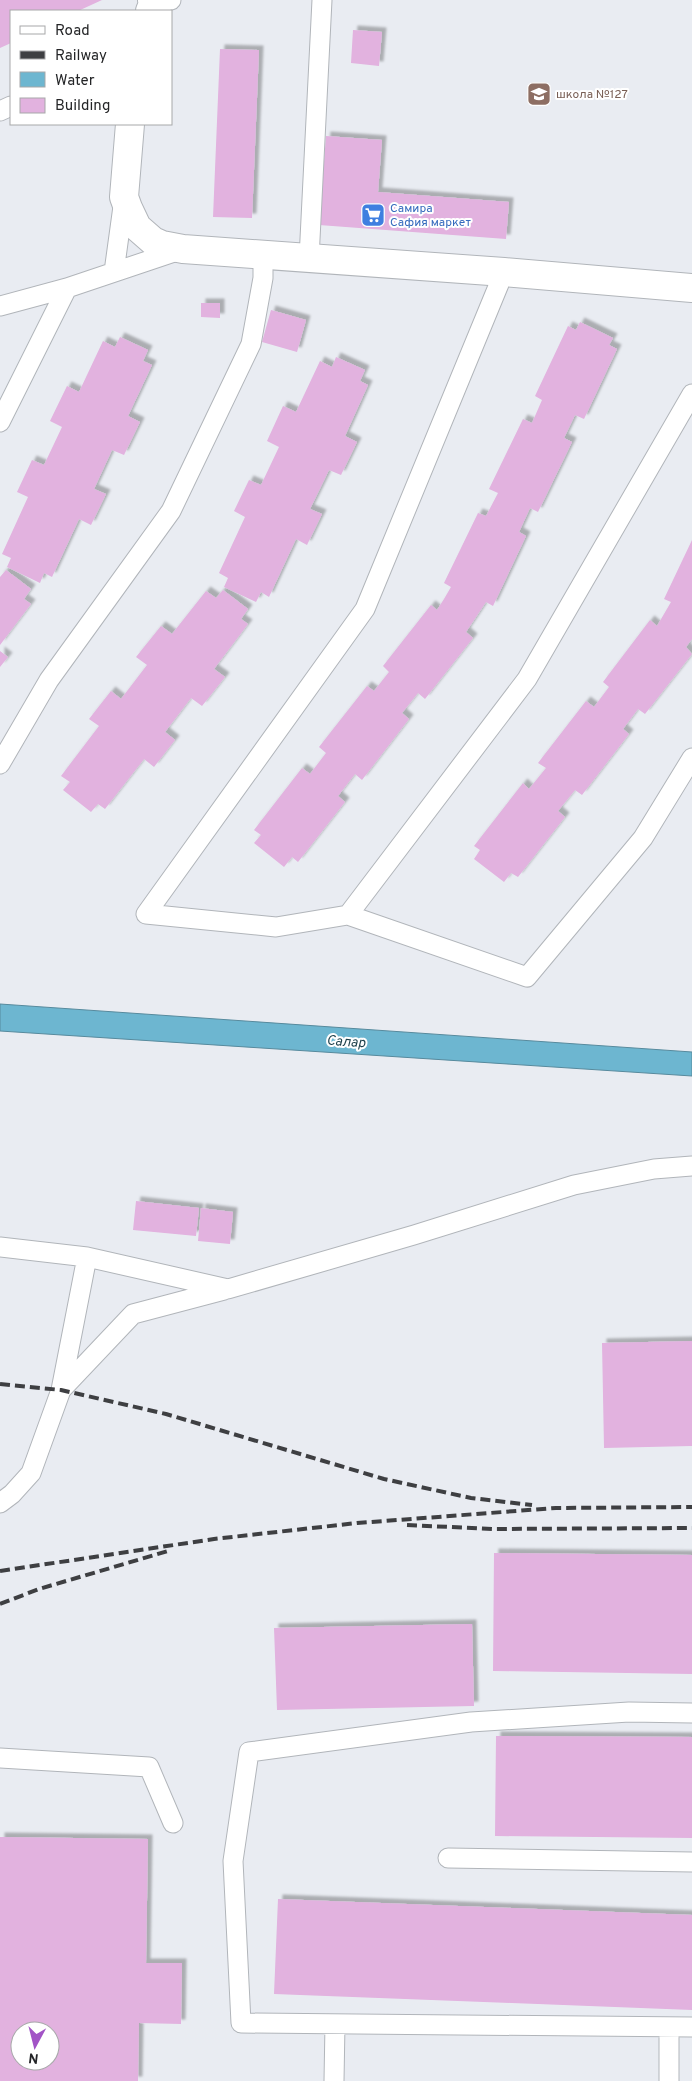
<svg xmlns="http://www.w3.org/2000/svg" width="692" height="2081" font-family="Overpass,sans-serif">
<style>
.water{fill:#6db6d0;stroke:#578a9d}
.building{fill:#e2b2df;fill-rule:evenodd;filter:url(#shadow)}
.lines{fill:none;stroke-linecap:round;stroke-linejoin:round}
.lane-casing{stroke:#b1b5ba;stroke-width:21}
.street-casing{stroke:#b1b5ba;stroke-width:30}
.lane{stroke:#fff;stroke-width:19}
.street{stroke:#fff;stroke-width:28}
.rail{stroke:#3e3f42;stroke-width:4;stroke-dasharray:10 5;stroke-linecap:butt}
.labels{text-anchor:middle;stroke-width:4;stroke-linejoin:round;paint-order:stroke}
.education-label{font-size:12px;fill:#785e54;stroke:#fff;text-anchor:start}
.shop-label{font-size:12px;fill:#366cbe;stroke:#fff;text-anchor:start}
.water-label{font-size:14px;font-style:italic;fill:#1b3e49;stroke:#fff}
</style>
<defs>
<filter id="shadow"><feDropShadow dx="4.5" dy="-4.5" stdDeviation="1" flood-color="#0004"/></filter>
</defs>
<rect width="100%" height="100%" fill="#e9ecf2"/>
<path class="water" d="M0,1004L692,1052V1076L0,1031Z"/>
<path class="building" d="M0,0H102L78,11H11V43L0,48Z
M353,30L382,32L379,66L351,63Z
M220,49L259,50L252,218L213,217Z
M326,136L382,140L378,192L509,202L506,239L319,225Z
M201,303H220V318L201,317Z
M271,310L306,320L297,352L262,342Z
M580,322L613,338L609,345L617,349L584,419L575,415L564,438L572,442L538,512L530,508L519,532L526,536L493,606L486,602L466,632L473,638L425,699L418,693L402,713L409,719L362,780L355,774L338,796L345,802L298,862L292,857L284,867L254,843L261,835L254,830L302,768L310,774L326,753L319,747L367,686L374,691L389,672L383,666L431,605L437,610L444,599L451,587L444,583L478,513L486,516L498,493L489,489L523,419L532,423L542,400L535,396L568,326L576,330Z
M120,337L148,350L143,361L152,365L128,416L140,422L124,455L112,450L94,489L106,494L91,525L79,519L52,577L44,573L40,583L7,567L11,558L2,554L28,497L17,492L32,460L44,465L62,427L50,421L67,386L79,392L103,341L115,347Z
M336,357L365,370L360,381L368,385L345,436L357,442L341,475L329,470L310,509L322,514L307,545L296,539L269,597L261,592L256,602L224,587L228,578L219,573L245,517L234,511L249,480L261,485L279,447L267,441L283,406L296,412L320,361L332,367Z
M692,540V639L686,647L692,654L645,714L638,709L623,729L629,734L582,795L575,790L558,811L565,817L518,877L511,873L504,882L474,859L480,850L474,846L523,783L529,789L546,768L538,763L586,701L594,707L609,687L603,682L650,620L657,626L671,602L664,599Z
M6,570L31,589L24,599L31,604L0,645V577Z
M223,590L248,609L241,619L248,624L214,669L225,677L202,706L191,698L165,732L175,740L154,767L144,759L105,809L98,804L91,812L63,790L70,782L61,776L99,726L89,719L111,691L121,699L147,665L136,657L161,626L172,634L206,591L216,598Z
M0,651L8,657L0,667Z
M136,1201L199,1208L196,1236L133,1230Z
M201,1208L233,1212L230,1244L198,1241Z
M692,1341V1446L604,1448L602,1343Z
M494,1553L692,1555V1674L493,1671Z
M472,1624L474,1706L277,1710L274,1628Z
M496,1736L692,1737V1838L495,1836Z
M0,1837L148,1839L146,1963H182L181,2024L139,2023L138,2081H0ZM20,2031H50V2061H20Z
M278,1899L692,1915V2010L274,1994Z"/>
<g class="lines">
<g class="lane-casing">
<path id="lane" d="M153,4L171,0
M0,111L11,106
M309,259L322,0
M114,272L124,199
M504,272L365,609L146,914L276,927L348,915L527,977L643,838L692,758
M0,306L67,288
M0,422L67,288L180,250
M0,764L49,680L171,511L251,344L263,278V255
M348,915L527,679L692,394
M0,1247L87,1257L228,1289L414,1235L574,1185L654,1169L692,1166
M61,1390L133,1314L224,1290
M0,1503L12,1494L31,1473L61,1390L87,1257
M692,1713L629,1712L471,1722L249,1752L233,1861L241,2023L692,2027
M0,1758L149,1767L173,1823
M448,1858L692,1862
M334,2081L335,2024
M669,2081V2027"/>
</g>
<g class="street-casing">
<path id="street" d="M150,11L153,4L152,0
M130,124L124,197L128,208L137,227L153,241L162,245L183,249L504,272L692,288"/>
</g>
<use href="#lane" class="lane"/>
<use href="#street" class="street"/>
<path class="rail" d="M0,1384L61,1390L166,1414L384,1479L471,1498L532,1505
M407,1525L494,1529L692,1528
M0,1571L214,1539L357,1523L556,1508L692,1507
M0,1604L39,1589L168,1551"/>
</g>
<defs>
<g id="school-square" transform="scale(1.25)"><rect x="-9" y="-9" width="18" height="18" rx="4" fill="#8d6e63" stroke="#fff"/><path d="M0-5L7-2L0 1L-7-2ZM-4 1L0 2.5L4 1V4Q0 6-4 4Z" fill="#fff"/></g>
<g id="supermarket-square" transform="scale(1.25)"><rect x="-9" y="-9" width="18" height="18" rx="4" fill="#3f7fe0" stroke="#fff"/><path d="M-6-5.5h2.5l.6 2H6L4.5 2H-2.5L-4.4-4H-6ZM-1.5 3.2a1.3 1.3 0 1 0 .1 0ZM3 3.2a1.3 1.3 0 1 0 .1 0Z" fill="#fff"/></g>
</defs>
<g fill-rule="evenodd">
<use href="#school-square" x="539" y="94"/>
<use href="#supermarket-square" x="373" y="215"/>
</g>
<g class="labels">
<g class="education-label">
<text x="556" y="98">школа №127</text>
</g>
<g class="shop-label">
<text x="390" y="212">Самира<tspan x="390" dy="14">Сафия маркет</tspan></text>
</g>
<g class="water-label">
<text transform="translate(346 1041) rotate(4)" y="5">Салар</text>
</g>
</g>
<rect x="10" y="10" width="162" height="115" fill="#ffffff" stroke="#a7a8a9"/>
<rect x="20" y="26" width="25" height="8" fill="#ffffff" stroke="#a7a8a9"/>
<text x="55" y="35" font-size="15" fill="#242527">Road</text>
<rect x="20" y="51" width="25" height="8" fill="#3e3f42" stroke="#a7a8a9"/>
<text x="55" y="60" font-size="15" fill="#242527">Railway</text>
<rect x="20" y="72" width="25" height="15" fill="#6db6d0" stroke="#a7a8a9"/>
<text x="55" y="85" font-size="15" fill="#242527">Water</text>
<rect x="20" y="98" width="25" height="15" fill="#e2b2df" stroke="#a7a8a9"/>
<text x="55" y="110" font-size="15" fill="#242527">Building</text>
<g transform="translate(35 2046) rotate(187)"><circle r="24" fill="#ffffff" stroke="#a7a8a9"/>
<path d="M0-4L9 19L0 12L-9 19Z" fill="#a254c6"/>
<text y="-8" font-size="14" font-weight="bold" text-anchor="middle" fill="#242527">N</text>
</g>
</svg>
